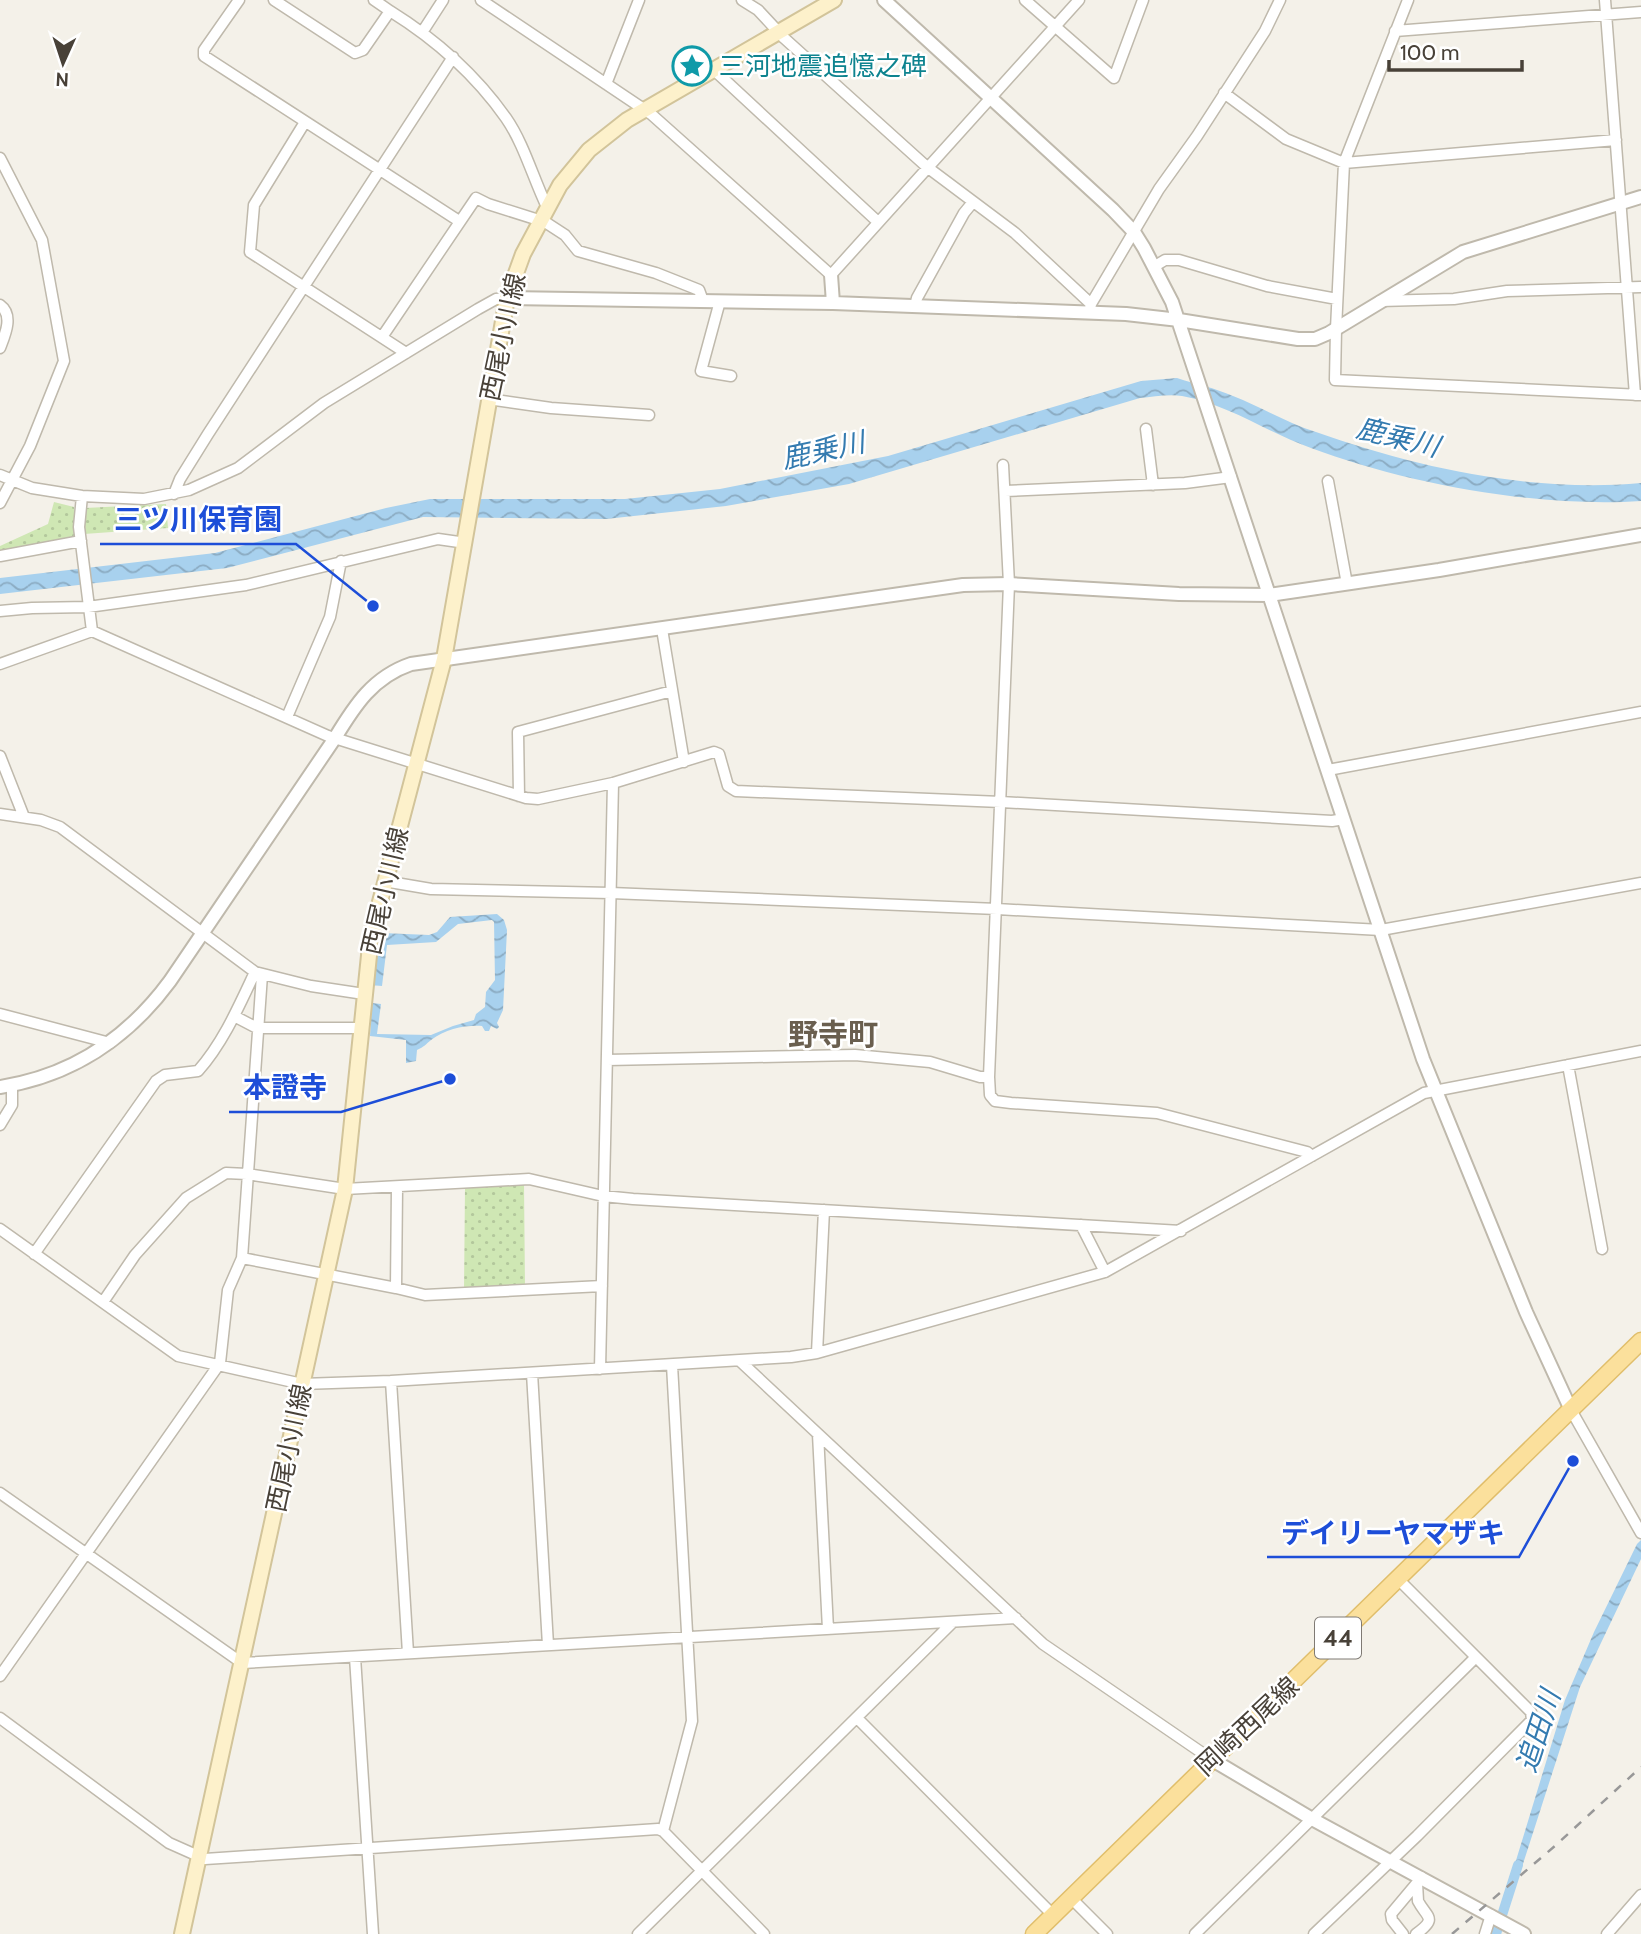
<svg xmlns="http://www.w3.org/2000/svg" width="1641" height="1934" font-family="Cabin,'Noto Sans JP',sans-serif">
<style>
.park{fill:url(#park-dots)}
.water{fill:url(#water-waves)}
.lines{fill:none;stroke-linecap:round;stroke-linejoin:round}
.canal{stroke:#a8d1ee;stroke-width:10}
.minor-casing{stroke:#bfb9ac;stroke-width:13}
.tertiary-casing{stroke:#bfb9ac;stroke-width:16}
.secondary-casing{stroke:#d2c49a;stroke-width:18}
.primary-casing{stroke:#e0be6b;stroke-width:19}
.minor{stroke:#fff;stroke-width:10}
.tertiary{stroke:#fff;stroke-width:12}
.secondary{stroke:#fdf1cb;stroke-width:14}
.primary{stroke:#fbe09c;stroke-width:16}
.rail{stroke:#989898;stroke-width:2.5;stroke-dasharray:9 9;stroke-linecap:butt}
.labels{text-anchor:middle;stroke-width:5;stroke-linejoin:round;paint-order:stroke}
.shield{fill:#fff;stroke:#7f7a74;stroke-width:2}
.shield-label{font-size:24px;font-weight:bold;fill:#484138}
.culture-label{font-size:26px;fill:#0d838f;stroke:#fff;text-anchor:start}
.street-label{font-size:26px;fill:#484138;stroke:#fff}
.water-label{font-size:28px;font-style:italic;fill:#347bb0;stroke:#fff}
.quarter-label{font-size:30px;font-weight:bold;fill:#6a5f4f;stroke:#fff}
.leader{fill:none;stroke:#1d4ed8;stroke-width:2.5}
.callout-dot{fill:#1d4ed8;stroke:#fff;stroke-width:2.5}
.callout-label{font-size:28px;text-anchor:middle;font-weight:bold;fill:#1d4ed8;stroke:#fff;stroke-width:5;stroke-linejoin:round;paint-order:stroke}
</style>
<defs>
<pattern id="park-dots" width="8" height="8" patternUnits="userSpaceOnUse" patternTransform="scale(1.75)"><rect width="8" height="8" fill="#cfe7b4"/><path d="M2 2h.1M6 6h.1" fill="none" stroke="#b3c79c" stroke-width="1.8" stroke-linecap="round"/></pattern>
<pattern id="water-waves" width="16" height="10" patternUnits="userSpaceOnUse" patternTransform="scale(1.75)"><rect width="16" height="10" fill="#a8d1ee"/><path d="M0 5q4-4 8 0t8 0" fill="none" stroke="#8babc2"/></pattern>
</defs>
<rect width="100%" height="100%" fill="#f4f1e9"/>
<path class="park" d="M54,502L74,507L75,534L72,539L0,554V546L48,524Z
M166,504L168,528L84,534L85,508Z
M524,1184L525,1288L464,1290L465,1187Z"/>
<path class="water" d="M1177,378C1195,384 1215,388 1233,396C1261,407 1287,423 1316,432C1417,468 1534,493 1641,483V501C1539,508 1407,484 1311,448C1268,433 1228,404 1182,396C1168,394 1153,397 1140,398L849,484L726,506L606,519L423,517L227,568L0,594V578L215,553L386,508L430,499H625L720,489L888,456L1141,381Z
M497,914L504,920L507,930L503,1010L497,1023L499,1027L497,1029L491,1026L489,1031H485L482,1026C465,1025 446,1029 431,1040C426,1044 424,1047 417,1050L416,1061L406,1063V1040L370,1036L372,1003L381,1004L377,1034L431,1035L453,1026L474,1020L476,1014L485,1007L486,992L495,980L494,922L492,920L458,924L436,942L387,945L382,986L370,985L382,933L429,935L437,932L450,917Z
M1641,1540V1559L1580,1687L1521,1870L1510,1880L1565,1700L1594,1632L1637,1544Z"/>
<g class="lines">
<path class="canal" d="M1496,1934L1518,1865"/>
<g class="minor-casing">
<path id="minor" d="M239,0L204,50V56L459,221
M274,0L355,53L363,50L390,11C435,39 475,74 506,118C524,144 533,178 547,207
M374,0L390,11
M481,0L651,114L831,275L1079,0
M742,0L758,10L784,38L927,167L1015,233L1091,304
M1025,0L1114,78L1143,0
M1408,0L1344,163L1336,329L1335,380L1641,395
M1605,0L1635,395
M423,31L443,0
M1395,31L1641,12
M714,70L878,222
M606,84L639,0
M1224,93L1286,139L1344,163L1616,140
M305,122L254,205L250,252L406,353
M0,158L42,240L64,361L30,446L0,503
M1155,266L1165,260H1179L1267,286L1337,299
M720,301L701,371L731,376
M1380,301L1454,299L1507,291L1641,287
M0,305C14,315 5,335 0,348
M915,306L917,298L964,213L973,202
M1090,309L1091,304L1159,189L1197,136L1265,31L1280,0
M382,337L476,198L488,204L545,222L565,235L578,251L656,273L699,290L703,301
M488,399L551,408L649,415
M1146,429L1153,485
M1003,465L1009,584L989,1077L990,1095L995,1101L1011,1103L1157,1113L1307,1152L1312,1156
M0,475L32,488L82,496L144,499L189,490L238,468L324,403L478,309L496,299L507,298
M1328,481L1347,584
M1005,491L1185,483L1231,477
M174,494L180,479L208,434L453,57
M82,496L79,527L92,631
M0,556L81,541
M0,611L32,608L88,607L246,585L438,539L466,543
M662,629L684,762
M0,664L92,631L328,736L526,798L538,799L613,783L714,752L719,754L728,786L736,791L1001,802L1332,821L1344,819
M287,717L330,617L341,561
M0,756L24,817
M1328,770L1641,712
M519,796L518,732L672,691
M0,814L41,820L60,827L255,972L311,986L364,994
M384,881L431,889L611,893L997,909L1381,930L1641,883
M0,1014L110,1043
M234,1016L257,1028H362
M607,1060L855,1055L930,1062L980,1077H989
M1568,1065L1602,1249
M0,1125L12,1105V1085
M1081,1225L1105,1272
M0,1229L178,1356L302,1384L391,1381L791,1357L817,1353L1105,1272L1424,1093L1641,1051
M34,1254L156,1081L165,1075L198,1071C223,1043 239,1006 255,972
M242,1258L396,1288L397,1188
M396,1288L425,1295L602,1286
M103,1302L135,1255L186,1198L226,1173L247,1174L345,1189L529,1179L603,1196L633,1199L1181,1231
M817,1353L824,1210
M740,1361L1043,1644L1211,1759
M600,1369L613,783
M532,1373L548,1645
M391,1381L408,1653
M1571,1410L1641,1533
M818,1434L828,1629
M0,1493L242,1663L1016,1618
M355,1657L373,1934
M0,1676L220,1363L228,1290L242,1258L262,975
M0,1718L169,1843L205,1859L658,1829L663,1831L764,1934
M857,1718L1053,1915
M663,1831L692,1721L672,1365
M1071,1898L1107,1934
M638,1934L952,1623
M1195,1934L1476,1657
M1314,1934L1417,1836L1532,1720L1531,1712L1398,1579
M1403,1934L1392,1920L1391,1914L1417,1883
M1416,1934C1438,1918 1427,1918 1418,1901L1417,1883L1421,1877
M1485,1934L1491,1915
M1607,1934L1641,1895"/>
</g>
<g class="tertiary-casing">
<path id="tertiary" d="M884,0L1113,210L1134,232L1144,248L1172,302L1423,1059L1526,1312L1571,1410
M831,275L833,303
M507,298L833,303L1126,314L1179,320L1298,339H1315L1329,333L1463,252L1641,197
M0,1087C71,1076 128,1038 170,981L335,738C355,705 373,677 411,664L963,585L1009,584L1179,594L1269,595L1439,570L1641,535
M1211,1759L1312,1819L1524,1934"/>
</g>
<g class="secondary-casing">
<path id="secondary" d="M182,1934L345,1189L371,936L444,659L507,298L523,254L560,185L589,150L627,120L834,0"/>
</g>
<g class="primary-casing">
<path id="primary" d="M1034,1934L1641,1341"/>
</g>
<use href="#minor" class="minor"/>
<use href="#tertiary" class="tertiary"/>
<use href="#secondary" class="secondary"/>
<use href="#primary" class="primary"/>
<path class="rail" d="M1452,1934L1556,1845L1641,1767"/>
</g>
<defs>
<g id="sight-ring" transform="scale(2.0125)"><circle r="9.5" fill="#fff" stroke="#0f9aa8" stroke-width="1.5"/><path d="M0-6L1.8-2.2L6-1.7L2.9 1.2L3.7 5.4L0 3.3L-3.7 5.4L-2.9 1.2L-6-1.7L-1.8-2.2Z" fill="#0f9aa8"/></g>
</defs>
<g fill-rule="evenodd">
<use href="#sight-ring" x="692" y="66"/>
</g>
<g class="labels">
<rect class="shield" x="1315" y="1617.5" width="46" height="41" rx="5"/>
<g class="shield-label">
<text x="1338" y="1646">44</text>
</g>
<g class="culture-label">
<text x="719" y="75">三河地震追憶之碑</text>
</g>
<g class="street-label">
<text transform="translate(503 337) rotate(-78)" y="9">西尾小川線</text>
<text transform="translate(385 891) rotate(-77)" y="9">西尾小川線</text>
<text transform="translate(289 1448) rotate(-78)" y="9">西尾小川線</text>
<text transform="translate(1247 1726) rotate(-43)" y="9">岡崎西尾線</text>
</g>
<g class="water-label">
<text transform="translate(1398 437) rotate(14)" y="10">鹿乗川</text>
<text transform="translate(823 450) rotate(-12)" y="10">鹿乗川</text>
<text transform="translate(1538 1731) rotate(-72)" y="10">追田川</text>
</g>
<g class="quarter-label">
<text x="833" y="1045">野寺町</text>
</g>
</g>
<path class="leader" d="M373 606L296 544H100M450 1079L341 1112H229M1573 1461L1519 1557H1267"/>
<g class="callout-dot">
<circle cx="373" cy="606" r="7"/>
<circle cx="450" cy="1079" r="7"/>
<circle cx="1573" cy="1461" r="7"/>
</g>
<g class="callout-label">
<text x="198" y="529">三ツ川保育園</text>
<text x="285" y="1097">本證寺</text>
<text x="1393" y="1543">デイリーヤマザキ</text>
</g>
<g transform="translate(63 63) rotate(183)" stroke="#ffffff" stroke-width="5" paint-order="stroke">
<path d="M0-5L12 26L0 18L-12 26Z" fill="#484138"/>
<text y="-10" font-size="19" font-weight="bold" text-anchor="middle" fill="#484138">N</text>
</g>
<path d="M1389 60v10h133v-10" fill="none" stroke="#484138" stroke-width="3.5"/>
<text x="1400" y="60" font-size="21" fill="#484138" stroke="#ffffff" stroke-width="5" paint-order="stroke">100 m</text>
</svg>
